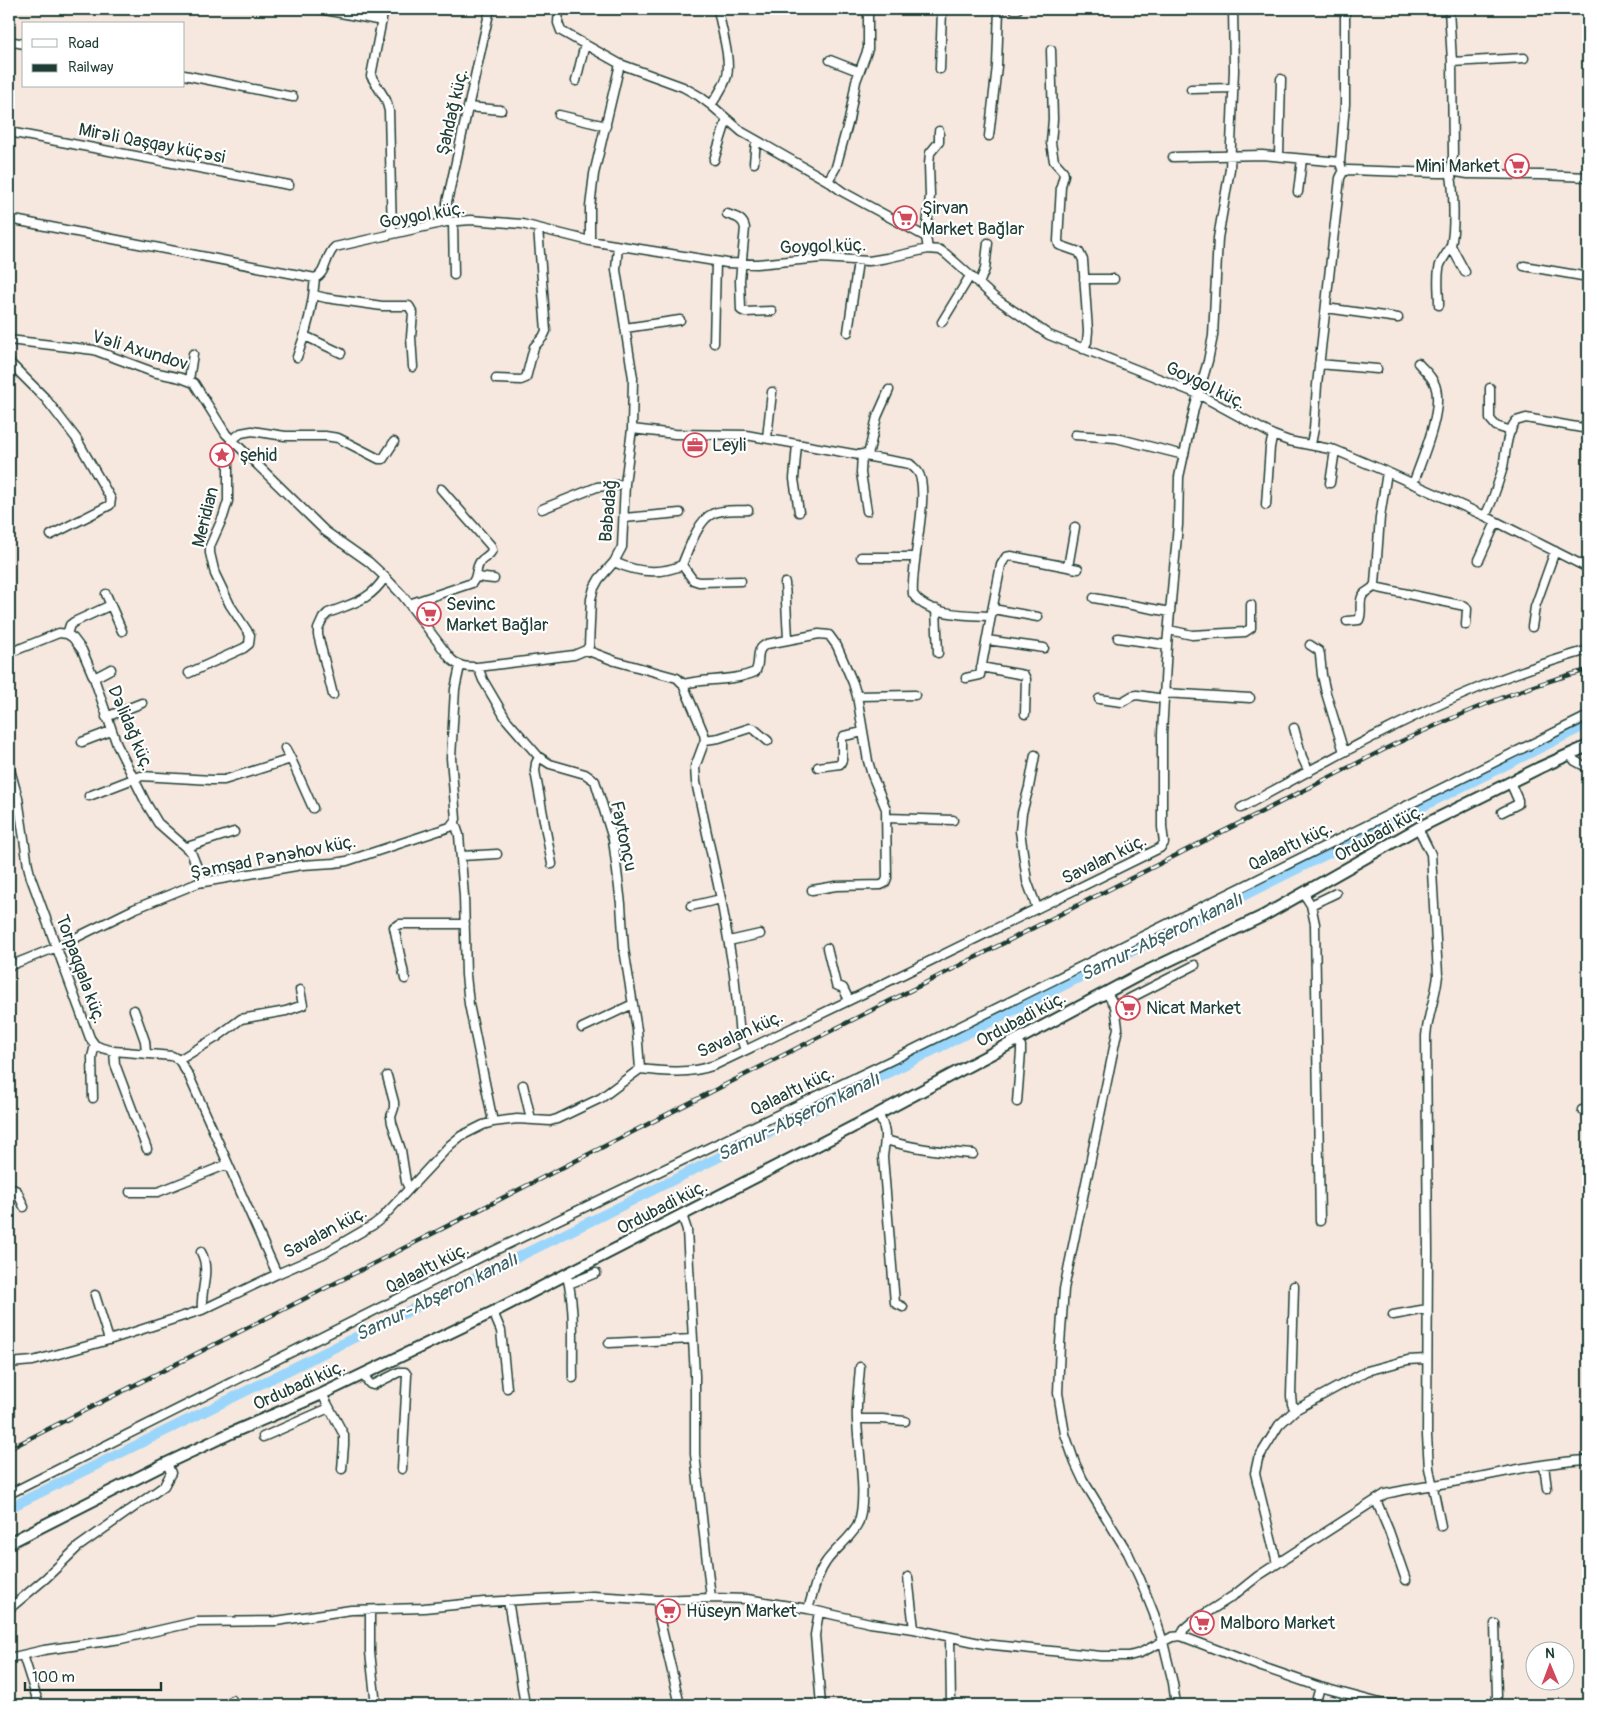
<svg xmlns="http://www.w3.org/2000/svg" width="1597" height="1714" font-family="Pangolin,sans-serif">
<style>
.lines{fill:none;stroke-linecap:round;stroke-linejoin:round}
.canal{stroke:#9ad6fb;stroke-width:10}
.minor-casing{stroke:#1f3d34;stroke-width:11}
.tertiary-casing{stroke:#1f3d34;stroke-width:14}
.minor{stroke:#fff;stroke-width:8}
.tertiary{stroke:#fff;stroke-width:10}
.rail-casing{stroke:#1f3d34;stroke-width:4.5}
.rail{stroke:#fff;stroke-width:2.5;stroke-dasharray:8;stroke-linecap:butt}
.labels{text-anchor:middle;stroke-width:4.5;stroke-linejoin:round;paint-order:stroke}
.street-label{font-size:18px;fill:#1f3d34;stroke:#fff}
.poi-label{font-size:18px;fill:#1f3d34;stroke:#fff;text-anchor:start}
.water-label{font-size:19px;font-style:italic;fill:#3e6366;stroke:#fff}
</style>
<rect width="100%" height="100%" fill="#f6e8de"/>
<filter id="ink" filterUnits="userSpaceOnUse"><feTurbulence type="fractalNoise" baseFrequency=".02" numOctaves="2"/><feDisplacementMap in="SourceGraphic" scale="10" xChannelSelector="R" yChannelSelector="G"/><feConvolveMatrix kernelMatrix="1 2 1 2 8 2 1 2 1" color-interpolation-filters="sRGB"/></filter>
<g filter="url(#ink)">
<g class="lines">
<path class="canal" d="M9,1508L599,1217L1588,724"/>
<g class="minor-casing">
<path id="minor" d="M320,9L382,21
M384,9L371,76L386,100L389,111L392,234
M559,9L558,23L561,31L620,64L683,87L699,96L711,105L742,132L828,181L843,192L926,237L928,249
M1014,9H1018
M9,41L24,44
M1051,50L1053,119L1051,143L1054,161L1063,171L1064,175L1061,186L1058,241L1059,245L1079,252L1083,260L1088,331L1087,342L1083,349
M830,60L858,71
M1452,62L1524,58
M940,69L942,9
M184,75L293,97
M576,81L585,44
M1191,89L1233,88
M711,105C717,96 724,87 727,76C731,58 721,28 718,9
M468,107L501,110
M559,115L606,126
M9,132L289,185
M989,136L997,66L999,9
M1279,156L1281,79
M1173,157L1262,155L1340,162
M714,160L727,119
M754,163L756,141
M1341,166L1340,162L1345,104V9
M828,181L836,167L849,120L856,81L868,49V9
M1298,192L1302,159
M727,214C735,217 743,218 745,228L740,280L741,310L745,312L772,311
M9,219L315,278C327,273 325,255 335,247L446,222L471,220L522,224L590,241L727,263L757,264L821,258L869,261L887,258L928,249L940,250L946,254L995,298L1049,335L1198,394L1273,435L1289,441L1335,450L1387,472L1485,516L1588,568
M446,222L447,202L490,9
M453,222L454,275
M926,237L930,196L929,164L930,153L939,142V131
M590,241V207L594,174L620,64
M1451,246L1465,272
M1524,266L1588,277
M1084,279H1114
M979,284L985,269L988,243
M314,295L326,298L382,306H409L413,313L411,337L413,367
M1439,305C1439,293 1437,281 1439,269C1440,260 1448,254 1451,245C1455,230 1454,187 1450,171L1468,174L1541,175L1588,177
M1326,308L1398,318
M942,322L970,276
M625,328L680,320
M848,332L858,261
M305,336L341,353
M9,340L94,350L153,372L181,378L194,383L226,434L325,531L369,562L385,577L403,596L450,658C458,667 466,667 478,667L574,655L586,650L589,646L591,599L594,588L599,579L614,562L622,547L625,484L632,429L633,378L616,270L618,246
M714,343L716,262
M297,357C307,331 313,306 315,278
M9,362L45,398L76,438L111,499L110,505L51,535
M1319,364L1377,369
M496,379L521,380L526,378L534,347L543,337L546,331L538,228
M189,380L193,354
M1490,388V419L1496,426L1511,431
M632,429L675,434L746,435L910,464C913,467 916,469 918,472C931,491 910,566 913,594C927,616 969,615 991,616L980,675L966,678
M1075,435L1116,438L1184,455
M767,438L772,392
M797,444L794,479L799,512
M1311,444L1314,429L1317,385L1340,178L1343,172L1348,170L1438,173H1445L1450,171L1453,156L1452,62L1449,9
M862,454L861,473L867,511
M868,455L877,417L889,390
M1330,483L1335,450
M1413,484C1422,459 1444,409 1435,385C1432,376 1424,370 1418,363
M1266,505L1270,447L1273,435
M542,509L597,487L625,484
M1485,516C1493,501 1498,484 1503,467C1506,452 1506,433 1516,421L1526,418L1588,429
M624,518L680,513
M861,557H915
M1479,560L1496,522
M614,562C636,572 660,575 682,565C688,551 698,520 712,514C722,509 737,511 748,510
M682,565L693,580L699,582L741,581
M1068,567L1075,527
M476,577L494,579
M785,583L788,639
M1374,587L1465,606L1467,609L1466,625
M106,594L122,631
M1094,598L1170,612
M409,604L472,583C478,577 475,569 480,562C484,557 490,556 492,550L491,546L441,489
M936,609L938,653
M993,609L1038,617
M991,616L1001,565L1006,557L1011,556L1078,569
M1347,621L1359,620C1363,612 1358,601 1363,595C1367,590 1372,591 1375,584L1380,517L1387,472
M1532,627L1535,607L1555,551
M1169,630L1192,635L1245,632L1251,628V605
M67,634L70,625L74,622L111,605
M1118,638L1167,645
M987,640L1044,648
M1310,645L1319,651L1320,655L1322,675L1326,693L1344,752
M586,650L615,661L677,678L683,684L704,734L705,740L695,767L696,782L721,899L734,973L740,1036L745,1050
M9,653L59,633L67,634L73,638L82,650L94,678L117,745L146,803L158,823L191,852L203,882
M478,667L483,680L506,719L539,757L550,764L585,774L595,781L613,839L621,904L624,949L637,1030L640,1069
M981,667L1024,675L1026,679L1025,714
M189,673L244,648L249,644L250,635L230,605L215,574L210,553V546L223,517L228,501V450L232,440L241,433L252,431L285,436H325L338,438L379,459H383L394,442
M94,678L111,669
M683,684C707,678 732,682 755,672C762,662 753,650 767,644L819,634L829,635L837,646L853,683L857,696L868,761L872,775L886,809L887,878L885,883L881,885L836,886L812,890
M1164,693L1250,698
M333,695L318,635V629L323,618L328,613C353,603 370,601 385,577
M857,696L915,695
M1099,699L1122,702L1132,696L1137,695L1164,699
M106,717L142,703
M1294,728L1302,757L1309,772
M705,740L719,738L750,728L754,729L768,741
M82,742L111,731
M285,748L291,759
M1035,755L1029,787L1022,813L1020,831L1027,881L1037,908
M1570,755L1575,761L1588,768
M539,757L536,763L535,771L552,864
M9,766L18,798L28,866L31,878L90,1038L95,1045L102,1048L114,1051L172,1056L179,1060L189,1076L277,1274
M818,767L840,764L842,760V739L844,736L863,732
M89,796L141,776L212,780H224L291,759L313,808
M1241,808C1315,768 1388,726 1466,693C1506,676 1547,662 1588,650
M1502,812L1518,804V800L1510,782
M886,818L953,820
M455,823L459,835L464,896L466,975L469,1004L493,1122
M1418,828L1431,854L1438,975C1436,996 1428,1014 1426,1036L1428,1251L1427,1436L1429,1468L1441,1526
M187,847L234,832
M461,856L497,854
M1304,894L1311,905L1315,924L1320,1221
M1311,905L1336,893
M691,906L721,899
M729,941L760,934
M827,948L836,985L843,988L849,1000
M9,966L57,947L134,909L198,883L302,865L334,863L347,861L450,827L456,819L451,758L455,689L460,666
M405,979L394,927L400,924H465
M1106,992L1115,1006L1118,1028L1064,1289L1060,1344L1058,1393L1065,1434L1075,1463L1083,1480L1128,1553L1140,1579L1154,1614L1163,1642L1173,1683L1176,1705
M1115,1006L1195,965
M134,1010L145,1041L146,1053
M582,1028L633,1004
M114,1051L115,1064L147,1149
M179,1060L217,1037L241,1019L286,1011L303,1005L300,990
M387,1076L394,1102V1108L391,1117L392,1123L401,1150L406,1182L409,1188
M523,1085L531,1119
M93,1098L92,1057L95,1045
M1017,1102L1021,1052V1046L1017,1039
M1582,1110L1588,1108
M878,1114C888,1132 885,1138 883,1157L895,1303L903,1307
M886,1140C914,1149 943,1152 973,1154
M9,1190L11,1188L17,1191L24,1207
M130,1192H158L228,1164
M682,1215L687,1230L695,1376V1454L711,1598
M201,1252C211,1270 200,1291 202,1310
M566,1274C576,1303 572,1347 573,1378
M569,1284L596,1273
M1294,1286L1291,1396L1292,1404L1295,1410
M95,1295L109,1340
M493,1312L501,1331L507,1388
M1393,1315L1427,1309
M609,1343L693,1339
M9,1363L33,1361L109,1340L202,1310L277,1274L323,1254L373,1225L382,1218L450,1145L461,1136L483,1125L493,1122L517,1119L550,1121L557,1119L601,1098L640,1069C665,1072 690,1074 715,1065L875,988L1160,848L1164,843L1162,827V734L1167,645L1178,525L1179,477L1194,409L1208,361L1213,336L1218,238L1230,169L1234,70L1233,9
M363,1375L370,1384L373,1385L399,1372H405L407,1375L402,1469
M322,1394L344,1435V1445L342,1469
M857,1419H882L905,1421
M263,1437L329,1408
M1544,1465L1547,1489
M9,1494L483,1256L894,1059L1588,716
M1376,1500L1389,1531L1406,1580
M1277,1563L1255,1473L1258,1459L1279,1425L1295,1410L1367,1371L1408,1360L1426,1359
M908,1577L914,1629
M508,1600L525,1705
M658,1600L659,1617L680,1705
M9,1609L46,1578L78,1547L164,1486L171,1473L167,1463
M808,1609C813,1594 816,1576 826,1562C834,1550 853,1536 858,1524C868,1498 858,1449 857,1420C856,1403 859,1384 860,1367
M370,1610V1652L376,1705
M819,1612L815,1635L821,1705
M1495,1624L1497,1696L1495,1705
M1181,1636L1184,1629L1192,1622L1233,1596L1258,1576L1385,1494C1411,1488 1437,1485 1464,1480C1505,1472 1546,1462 1588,1460
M950,1637L951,1705
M23,1655L39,1705
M9,1658L44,1650L121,1639L195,1622L276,1621L351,1610L424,1608L484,1602L593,1596L658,1600L711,1598L747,1599L808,1609L870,1623L914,1629L984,1644L1101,1656H1129L1140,1653L1172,1637L1181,1636L1262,1667L1320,1687L1380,1703L1404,1705
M232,1700V1705
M1315,1705L1320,1687"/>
</g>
<g class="tertiary-casing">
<path id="tertiary" d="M9,1543L167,1463L231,1433L322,1394L493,1312L878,1114L1141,974L1263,916L1418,828L1539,768L1588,746"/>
</g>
<use href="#minor" class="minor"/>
<use href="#tertiary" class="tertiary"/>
<g class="rail-casing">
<path id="rail" d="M9,1449L1393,745C1456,716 1520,687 1588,670"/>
</g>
<use href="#rail" class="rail"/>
</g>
</g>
<defs>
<g id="supermarket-ring" transform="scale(1.25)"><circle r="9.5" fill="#fff" stroke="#d1495b" stroke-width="1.5"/><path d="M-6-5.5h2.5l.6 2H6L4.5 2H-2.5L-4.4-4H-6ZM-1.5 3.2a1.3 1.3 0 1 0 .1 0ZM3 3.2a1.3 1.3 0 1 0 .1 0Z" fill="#d1495b"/></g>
<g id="office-ring" transform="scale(1.25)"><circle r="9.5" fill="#fff" stroke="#d1495b" stroke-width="1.5"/><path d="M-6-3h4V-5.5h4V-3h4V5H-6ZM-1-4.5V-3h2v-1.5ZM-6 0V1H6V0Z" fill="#d1495b"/></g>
<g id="sight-ring" transform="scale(1.25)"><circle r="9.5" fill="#fff" stroke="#d1495b" stroke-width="1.5"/><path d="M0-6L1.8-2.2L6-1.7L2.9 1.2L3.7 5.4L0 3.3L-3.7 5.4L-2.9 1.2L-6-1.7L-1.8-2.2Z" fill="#d1495b"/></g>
</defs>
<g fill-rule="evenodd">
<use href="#supermarket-ring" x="1517" y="166"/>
<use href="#supermarket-ring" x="905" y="218"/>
<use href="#office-ring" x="695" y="445"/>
<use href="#sight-ring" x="222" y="455"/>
<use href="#supermarket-ring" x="429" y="614"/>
<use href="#supermarket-ring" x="1128" y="1008"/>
<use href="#supermarket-ring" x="668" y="1611"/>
<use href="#supermarket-ring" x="1202" y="1623"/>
</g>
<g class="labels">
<g class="street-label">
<text transform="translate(452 112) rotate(-77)" y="6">Şahdağ küç.</text>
<text transform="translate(152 143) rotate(11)" y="6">Mirəli Qaşqay küçəsi</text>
<text transform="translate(422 215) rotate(-10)" y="6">Goygol küç.</text>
<text transform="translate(823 246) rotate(-2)" y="6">Goygol küç.</text>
<text transform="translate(140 350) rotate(17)" y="6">Vəli Axundov</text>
<text transform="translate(1206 385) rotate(26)" y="6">Goygol küç.</text>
<text transform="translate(608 511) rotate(-85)" y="6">Babadağ</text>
<text transform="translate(205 517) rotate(-76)" y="6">Meridian</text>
<text transform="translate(131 728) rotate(67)" y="6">Dəlidağ küç.</text>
<text transform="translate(1379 833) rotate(-29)" y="6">Ordubadi küç.</text>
<text transform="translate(624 836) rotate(78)" y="6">Faytonçu</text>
<text transform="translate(1290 846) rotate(-26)" y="6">Qalaaltı küç.</text>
<text transform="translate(273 857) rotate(-11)" y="6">Şəmşad Pənəhov küç.</text>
<text transform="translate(1104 859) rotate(-26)" y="6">Savalan küç.</text>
<text transform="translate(81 969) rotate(70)" y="6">Torpaqqala küç.</text>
<text transform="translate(1021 1019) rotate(-28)" y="6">Ordubadi küç.</text>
<text transform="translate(740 1034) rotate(-24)" y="6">Savalan küç.</text>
<text transform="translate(792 1091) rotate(-26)" y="6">Qalaaltı küç.</text>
<text transform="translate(662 1207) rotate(-27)" y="6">Ordubadi küç.</text>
<text transform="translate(325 1232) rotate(-28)" y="6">Savalan küç.</text>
<text transform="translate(427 1268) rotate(-27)" y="6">Qalaaltı küç.</text>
<text transform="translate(299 1385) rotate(-24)" y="6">Ordubadi küç.</text>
</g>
<g class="poi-label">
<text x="1500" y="172" text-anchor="end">Mini Market</text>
<text x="922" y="214">Şirvan<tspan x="922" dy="21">Market Bağlar</tspan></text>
<text x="712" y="451">Leyli</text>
<text x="240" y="461">şehid</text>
<text x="446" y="610">Sevinc<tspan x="446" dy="21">Market Bağlar</tspan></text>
<text x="1146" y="1014">Nicat Market</text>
<text x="686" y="1617">Hüseyn Market</text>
<text x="1220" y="1629">Malboro Market</text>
</g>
<g class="water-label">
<text transform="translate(1161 936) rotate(-26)" y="7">Samur-Abşeron kanalı</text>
<text transform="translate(798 1116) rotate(-26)" y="7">Samur-Abşeron kanalı</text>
<text transform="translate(436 1296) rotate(-26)" y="7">Samur-Abşeron kanalı</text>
</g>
</g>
<rect width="1597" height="1714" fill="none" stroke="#fff" stroke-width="30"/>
<rect x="15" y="15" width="1567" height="1684" fill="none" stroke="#1f3d34" stroke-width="2" filter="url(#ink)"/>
<rect x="22" y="22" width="162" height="65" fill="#ffffff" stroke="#a5b1ae"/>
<rect x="32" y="39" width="25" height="8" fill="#ffffff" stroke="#a5b1ae"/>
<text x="68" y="48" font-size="15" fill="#1f3d34">Road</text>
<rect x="32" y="64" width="25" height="8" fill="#1f3d34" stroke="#a5b1ae"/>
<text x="68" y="72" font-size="15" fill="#1f3d34">Railway</text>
<g transform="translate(1550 1666) rotate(359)"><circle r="24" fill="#ffffff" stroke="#a5b1ae"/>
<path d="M0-4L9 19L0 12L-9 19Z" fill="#d1495b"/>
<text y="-8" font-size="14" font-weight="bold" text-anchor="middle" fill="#1f3d34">N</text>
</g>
<path d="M25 1682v8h136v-8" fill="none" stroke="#1f3d34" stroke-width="2.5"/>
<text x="32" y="1682" font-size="15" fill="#1f3d34" stroke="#ffffff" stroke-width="4" paint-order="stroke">100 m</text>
</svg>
